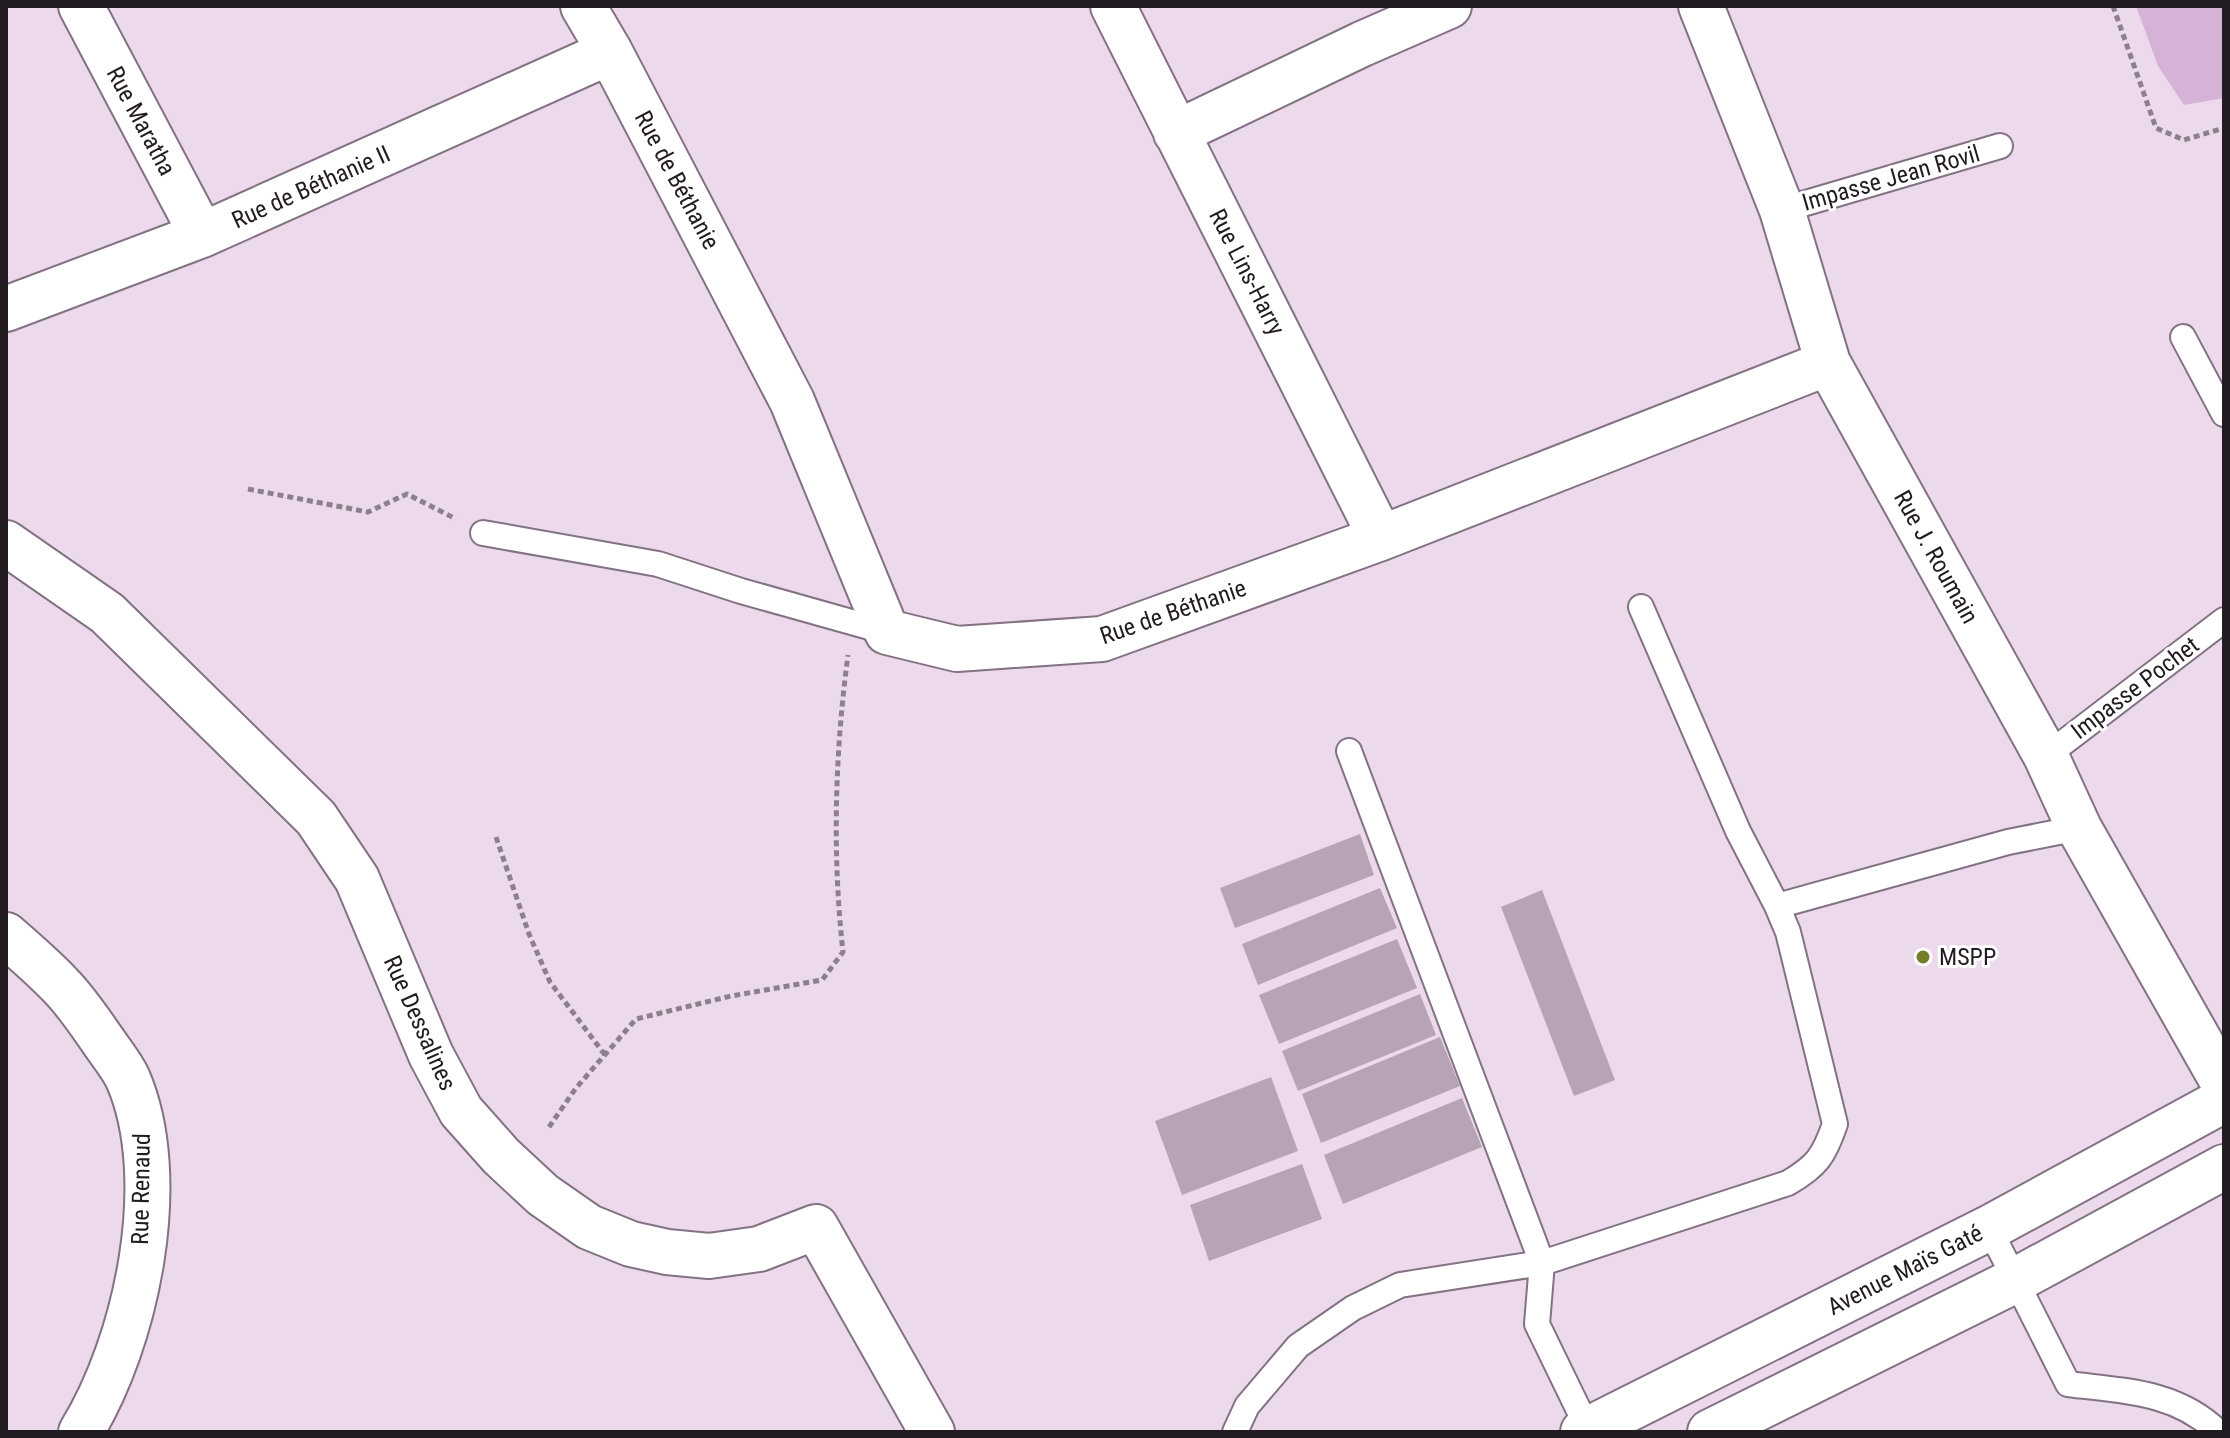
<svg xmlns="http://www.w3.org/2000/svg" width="2230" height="1438" font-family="'Roboto Condensed',sans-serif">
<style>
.green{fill:#d6b3d6}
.building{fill:#b6a4b6}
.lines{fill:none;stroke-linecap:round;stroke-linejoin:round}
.service-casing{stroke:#837283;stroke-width:28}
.minor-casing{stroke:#837283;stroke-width:48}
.secondary-casing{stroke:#837283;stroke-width:48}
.path{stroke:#8d808d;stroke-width:5;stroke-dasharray:6 4;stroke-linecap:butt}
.service{stroke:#fff;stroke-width:24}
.minor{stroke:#fff;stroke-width:44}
.secondary{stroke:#fff;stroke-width:44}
.poi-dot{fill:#747e2a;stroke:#fff;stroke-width:3}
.labels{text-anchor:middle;stroke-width:6;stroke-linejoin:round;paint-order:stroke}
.street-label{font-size:24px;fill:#221b22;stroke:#fff}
.poi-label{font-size:24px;fill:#221b22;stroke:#fff;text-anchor:start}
</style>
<rect width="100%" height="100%" fill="#ecd9ec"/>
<path class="green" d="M2136,6H2224V98L2184,105L2158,66Z"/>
<path class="building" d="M1360,834L1374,875L1235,928L1220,888Z
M1380,888L1397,928L1258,985L1242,944Z
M1542,890L1615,1080L1574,1096L1501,907Z
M1397,939L1417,988L1279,1044L1259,995Z
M1420,994L1436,1035L1298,1091L1282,1051Z
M1440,1037L1460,1086L1321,1143L1302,1094Z
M1271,1077L1298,1151L1182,1195L1155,1121Z
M1462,1098L1482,1147L1343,1204L1324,1155Z
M1302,1164L1322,1219L1209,1261L1190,1205Z"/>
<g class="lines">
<g class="service-casing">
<path id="service" d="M1782,210L2000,146
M2183,337L2224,414
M483,533L658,564L741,591L887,632
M1641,607L1738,831L1777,906L2008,842L2079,828
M1349,751L1542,1263L1537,1324L1588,1429
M2046,756L2224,620
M1989,1228L2068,1384C2123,1391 2176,1391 2218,1432
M1235,1432L1247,1406L1298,1346L1353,1308L1400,1285L1542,1263L1788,1183C1817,1166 1824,1156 1835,1124L1788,932L1777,906"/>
</g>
<g class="minor-casing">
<path id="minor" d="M81,6L202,235
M583,6L610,52L792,401L887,632L957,649L1102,639L1381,538L1828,363
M1113,6L1381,538
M1701,6L1782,210L1828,363L2046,756L2079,828L2224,1084
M1176,133L1362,44L1449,6
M6,309L202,235L610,52
M6,543L107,613L316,818L357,879L431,1055L461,1111L501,1156L543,1195L589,1227L631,1244L667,1252L709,1256L759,1249L816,1227L932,1432
M6,935C24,951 43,967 60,985C78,1003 93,1027 108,1048C115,1058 123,1068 128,1079C171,1179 137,1341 81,1432"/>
</g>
<g class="secondary-casing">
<path id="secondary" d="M1583,1432L1989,1228L2224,1100
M1710,1432L2014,1281L2224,1167"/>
</g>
<path class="path" d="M2113,6L2156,128L2184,140L2224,128
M248,489L368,512L407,494L456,519
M496,837L529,934L550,982L605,1055
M549,1127L576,1088L636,1019L731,996L822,980L843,952C832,854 835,752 848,655"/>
<use href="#service" class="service"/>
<use href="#minor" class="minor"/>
<use href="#secondary" class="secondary"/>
</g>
<circle class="poi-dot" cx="1923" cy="957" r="8"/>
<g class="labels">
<g class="street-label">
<text transform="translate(141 121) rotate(62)" y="8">Rue Maratha</text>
<text transform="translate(1891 178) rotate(-16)" y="8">Impasse Jean Rovil</text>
<text transform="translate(677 180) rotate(62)" y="8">Rue de Béthanie</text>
<text transform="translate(311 187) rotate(-24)" y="8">Rue de Béthanie II</text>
<text transform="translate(1247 272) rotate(63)" y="8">Rue Lins-Harry</text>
<text transform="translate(1936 557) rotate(61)" y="8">Rue J. Roumain</text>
<text transform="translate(1173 612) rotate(-19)" y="8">Rue de Béthanie</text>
<text transform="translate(2135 688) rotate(-37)" y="8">Impasse Pochet</text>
<text transform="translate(420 1023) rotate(66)" y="8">Rue Dessalines</text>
<text transform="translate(141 1189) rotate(-89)" y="8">Rue Renaud</text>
<text transform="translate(1905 1270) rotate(-27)" y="8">Avenue Maïs Gaté</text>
</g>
<g class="poi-label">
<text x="1939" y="965">MSPP</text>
</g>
</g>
<rect width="2230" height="1438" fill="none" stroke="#221b22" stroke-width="16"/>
</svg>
